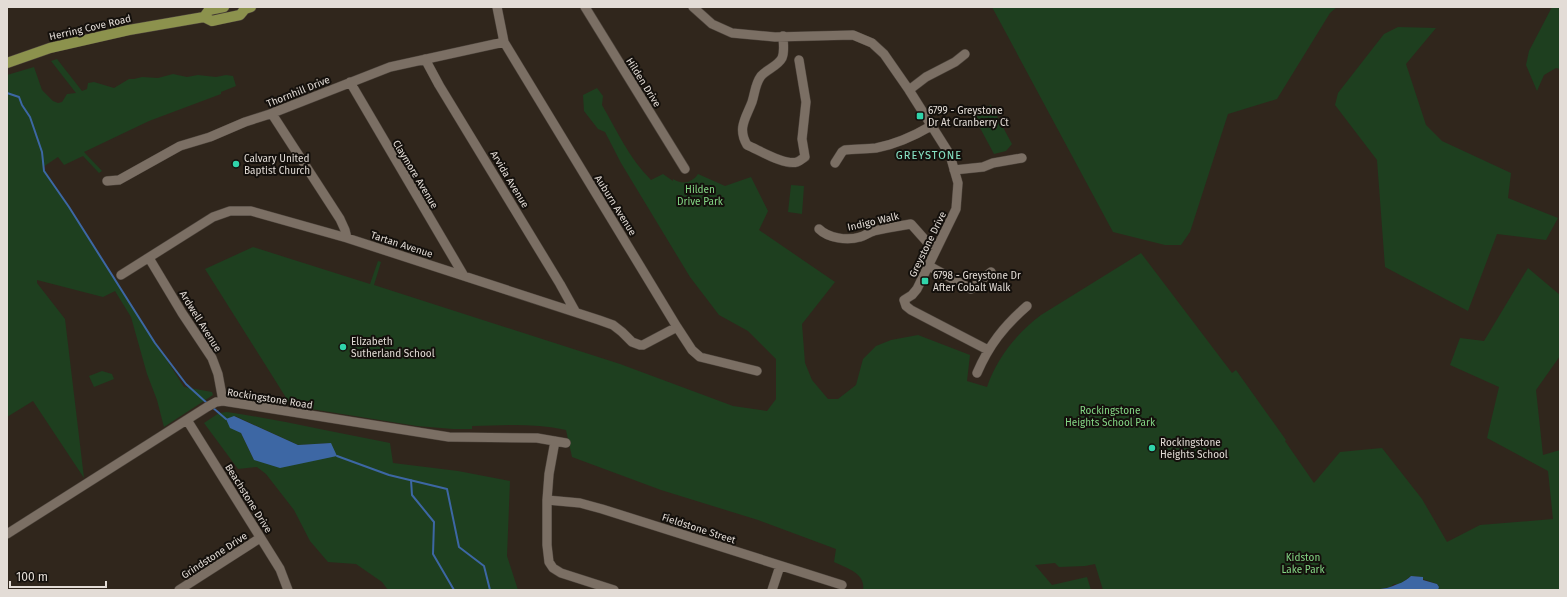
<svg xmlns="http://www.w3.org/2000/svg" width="1567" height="597" font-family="'Fira Sans',sans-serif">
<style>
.green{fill:#1e3f1f;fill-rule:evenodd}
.water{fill:#3d67a4}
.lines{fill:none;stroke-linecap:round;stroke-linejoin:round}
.stream{stroke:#3d67a4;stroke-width:2}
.minor-casing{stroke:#4d443c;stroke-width:10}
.major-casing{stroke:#4d443c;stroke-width:11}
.minor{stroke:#7b6f64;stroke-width:9}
.major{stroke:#8c924d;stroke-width:10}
.poi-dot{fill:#30d4aa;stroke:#14100c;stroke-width:1.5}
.labels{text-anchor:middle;stroke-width:4;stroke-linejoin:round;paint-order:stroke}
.street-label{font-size:10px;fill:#e3dcd6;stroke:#14100c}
.poi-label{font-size:10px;fill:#e3dcd6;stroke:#14100c;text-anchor:start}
.park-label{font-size:10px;fill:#84d685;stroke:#14100c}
.neighbourhood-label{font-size:11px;letter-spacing:1px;fill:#87e3c4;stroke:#14100c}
</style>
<rect width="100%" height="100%" fill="#30261c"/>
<path class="green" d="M992,7H1337L1330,13L1277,99L1228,114L1190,232L1181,245H1165L1113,232Z
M1552,7H1560V69L1556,68L1544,75L1537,91L1526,65L1529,51Z
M1398,27L1436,28L1406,64L1426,125L1442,141L1511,173L1508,198L1558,218L1546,240L1497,234L1468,311L1385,267L1377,160L1335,105L1338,93L1384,34Z
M57,59L82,91L87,89L88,83L94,82L114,88L129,79H134L142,77L158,78L173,74L187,77L198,75L216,77L226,75L233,76L236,86L221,92V94L149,121L84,152L102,171L99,173L83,156L64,165L58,157L43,167L184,387L212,392L213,395L164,427L157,400L147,374L131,317L115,291L103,297L37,280V283L65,319L84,478L33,401L7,417V75L34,67L42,90L53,101L58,103L62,102L67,94L76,93L51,61Z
M597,88L603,96L602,105C617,131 629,158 651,180L663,174L673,181V179C682,185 692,183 698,174L725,186L751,177L768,211L759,230L835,282L802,324L805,363L812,380L828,399H838L856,385L863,359L876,346L891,340L918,335L970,355L967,381L987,387C997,358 1016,334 1041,315L1141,253L1232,373L1236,370L1286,440L1285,441L1314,483L1340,452L1382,448L1422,499L1447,542L1480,525L1553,519L1548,471L1487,438L1499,387L1450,365L1460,338L1484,341L1528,268L1560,295V356L1536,390L1543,455L1560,450V590H1438L1439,587L1437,584L1423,579L1422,577L1411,576L1400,584H1394L1390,587L1377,590H1103L1095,564L1085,566L1059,567L1055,563L1035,565L1052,585L1087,577L1091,590H863C866,573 846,568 834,562L836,549L758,520L661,490L572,457L566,430C535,423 504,425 472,426V429H453L417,426L311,409V407L290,404L205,269L253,247L370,284L378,261L381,262L374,285L620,364L733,406L767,411L776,399V359L748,331L719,315L690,277L621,163L605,132L598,129L584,111L583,95Z
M991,105L1012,144L1006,151L994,154L972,113Z
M791,185L804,186L802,214L788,212Z
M102,371L112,374L114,379L94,387L89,376Z
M227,412C282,420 336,433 390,443L393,463L458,471L510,481L507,556L518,590H388L382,582L356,564L328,562L310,541L294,510L266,474L257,467L238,469L204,423L219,413ZM235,416L298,445L331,443L254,460L241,433Z"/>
<path class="water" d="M234,416L298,445L331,443L337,456L280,468L254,460L241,433L230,428L226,419Z
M1411,576L1423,577V580L1437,584L1439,587L1438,590H1377C1381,588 1386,589 1390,587C1398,584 1405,582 1411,576Z"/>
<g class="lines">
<path class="stream" d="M7,93L19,97L22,105L30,117L42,152L44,171L69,207L155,343L186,384L208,404
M212,407L226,419
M337,456L389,475L447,489L459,547L484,566L490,590
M411,480L412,495L434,522L433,554L454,590"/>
<g class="minor-casing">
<path id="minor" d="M497,7L504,42L677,327L692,350L700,357L757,371
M585,7L685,169
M693,7L712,24L732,33L775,37L853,35L872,43L884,54L909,90L950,155L958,183L956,209L917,289L912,295L904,300L906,306L911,310L988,350
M783,36C783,43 785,51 782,58C778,66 767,69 761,76C755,84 755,93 752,102C746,118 737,128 747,145C759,150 785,166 797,162C800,161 803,158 805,157L802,139L806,102L799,60
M425,59L439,85L560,284L575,311
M350,82L464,276
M909,90L926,77L955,62L965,54
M272,114L340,219L345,230L347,238
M835,163L842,152L845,150C855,149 866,149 876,148C897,144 914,136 931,126
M954,170L983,167L993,163L1022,158
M107,181L119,180L180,146L210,137L245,122L270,114L390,67L504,42
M819,229C828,238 847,241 860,237C865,236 869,232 874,231C886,228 899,226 911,224L927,242L937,247
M149,258L182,313L212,358L218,374L223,401
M929,266L971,289L991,272
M121,275L213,217L230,211H251L347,238L599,320L613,325L622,332L632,342L640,345H643L677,327
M977,373C989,345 1004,326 1027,306
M187,420L280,569L288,590
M555,441L549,474L547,500V545L549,562L553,568L561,573L614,590
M547,500L580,503L602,509L842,585
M7,534L207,407L216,402L223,401L449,437L537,438L566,443
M179,590L260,538
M772,590L780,566"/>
</g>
<g class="major-casing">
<path id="major" d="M204,17L209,10L224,7
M7,63L50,48L129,30L204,17L212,21L221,19L240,15L245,9L251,7"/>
</g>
<use href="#minor" class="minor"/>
<use href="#major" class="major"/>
</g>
<g class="poi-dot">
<rect x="916" y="112" width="8" height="8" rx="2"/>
<circle cx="236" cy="164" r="4"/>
<rect x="921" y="277" width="8" height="8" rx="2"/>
<circle cx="343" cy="347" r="4"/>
<circle cx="1152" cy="448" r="4"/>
</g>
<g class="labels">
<g class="street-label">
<text transform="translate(90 27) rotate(-13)" y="4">Herring Cove Road</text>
<text transform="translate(644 82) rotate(58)" y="4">Hilden Drive</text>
<text transform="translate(298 91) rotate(-22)" y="4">Thornhill Drive</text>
<text transform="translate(416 174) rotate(59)" y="4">Claymore Avenue</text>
<text transform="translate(510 179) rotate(59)" y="4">Arvida Avenue</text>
<text transform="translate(616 205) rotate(58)" y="4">Auburn Avenue</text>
<text transform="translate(873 221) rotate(-13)" y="4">Indigo Walk</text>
<text transform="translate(402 244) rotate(18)" y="4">Tartan Avenue</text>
<text transform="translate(927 244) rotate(-64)" y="4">Greystone Drive</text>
<text transform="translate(201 321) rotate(58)" y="4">Ardwell Avenue</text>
<text transform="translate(270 398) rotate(9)" y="4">Rockingstone Road</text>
<text transform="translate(249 498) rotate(58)" y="4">Beachstone Drive</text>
<text transform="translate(699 528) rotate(18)" y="4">Fieldstone Street</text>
<text transform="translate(214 555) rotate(-33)" y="4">Grindstone Drive</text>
</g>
<g class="poi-label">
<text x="928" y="114">6799 - Greystone<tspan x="928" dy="12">Dr At Cranberry Ct</tspan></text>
<text x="244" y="162">Calvary United<tspan x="244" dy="12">Baptist Church</tspan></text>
<text x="933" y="279">6798 - Greystone Dr<tspan x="933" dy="12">After Cobalt Walk</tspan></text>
<text x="351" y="345">Elizabeth<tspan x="351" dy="12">Sutherland School</tspan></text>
<text x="1160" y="446">Rockingstone<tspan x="1160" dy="12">Heights School</tspan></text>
</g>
<g class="park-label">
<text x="700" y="193">Hilden<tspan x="700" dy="12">Drive Park</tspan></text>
<text x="1110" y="414">Rockingstone<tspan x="1110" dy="12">Heights School Park</tspan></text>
<text x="1303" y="561">Kidston<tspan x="1303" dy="12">Lake Park</tspan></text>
</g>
<g class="neighbourhood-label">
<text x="929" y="159">GREYSTONE</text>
</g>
</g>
<rect width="1567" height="597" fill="none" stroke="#e3dcd6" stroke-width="16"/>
<path d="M10 581v6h96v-6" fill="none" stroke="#e3dcd6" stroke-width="2"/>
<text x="16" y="581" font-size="12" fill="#e3dcd6" stroke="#14100c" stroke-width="3" paint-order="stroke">100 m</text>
</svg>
